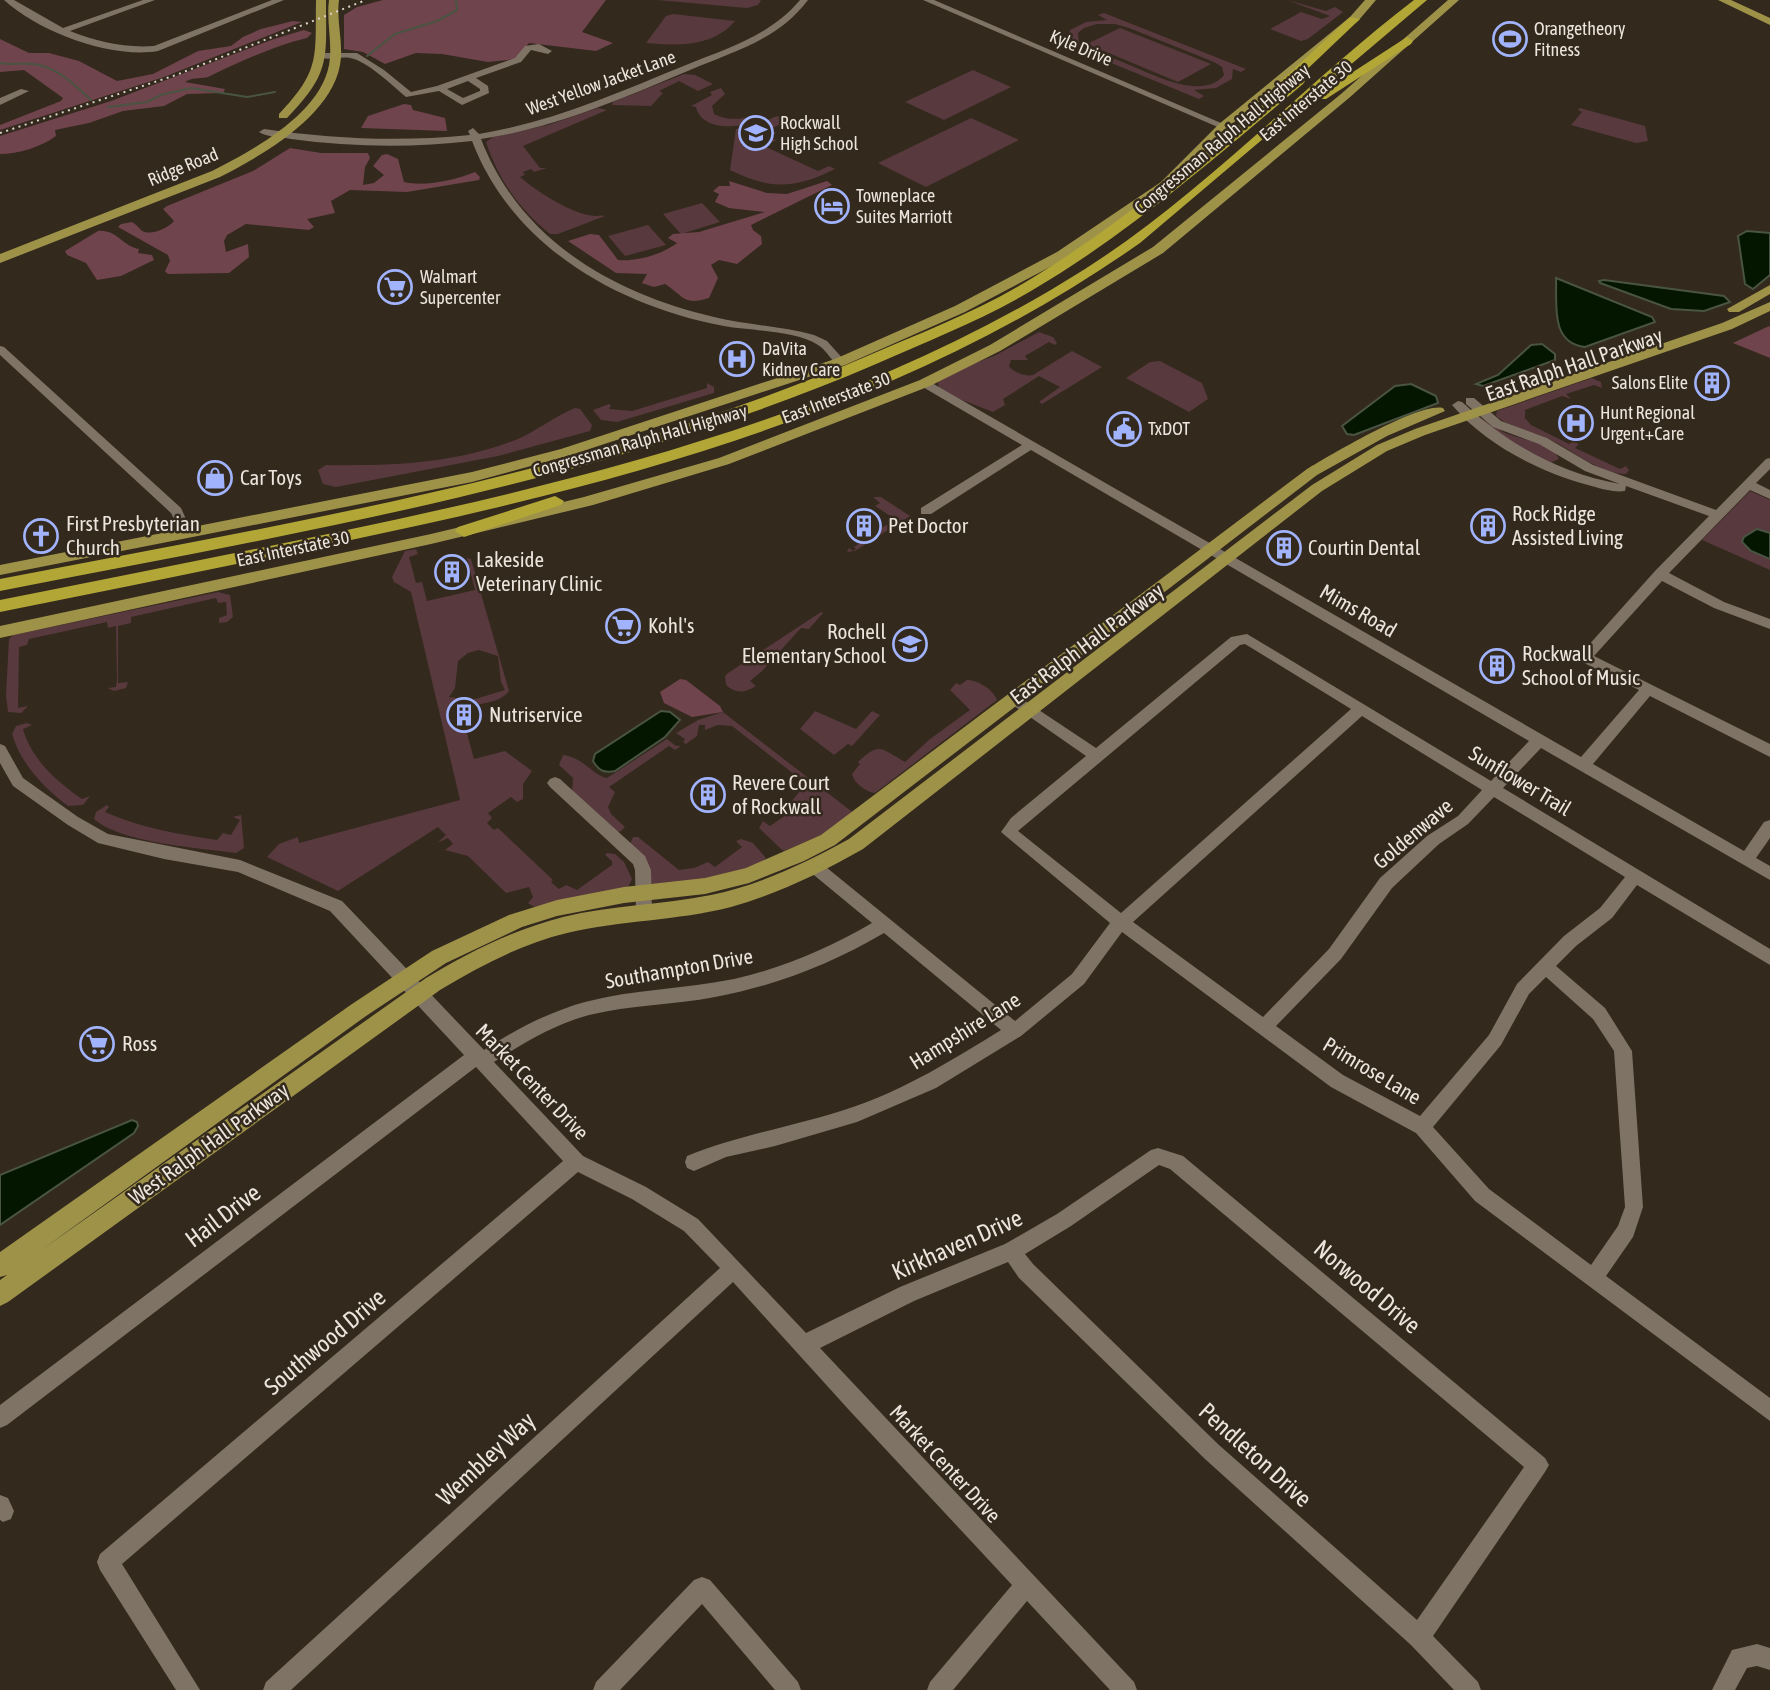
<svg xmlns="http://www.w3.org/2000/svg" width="1770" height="1690" font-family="'Asap Condensed',sans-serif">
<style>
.green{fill:#58393e;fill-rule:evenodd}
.forest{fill:#70444c}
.water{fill:#041600;stroke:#4a5442;stroke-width:2}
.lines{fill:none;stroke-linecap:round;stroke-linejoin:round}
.stream{stroke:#4a5442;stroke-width:2}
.minor{fill:#7f7365;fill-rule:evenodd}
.major{fill:#9e9249;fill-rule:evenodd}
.highway{fill:#b2a736;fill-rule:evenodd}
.rail{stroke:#d9d2ca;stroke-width:2;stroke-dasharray:2 4.5;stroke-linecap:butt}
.labels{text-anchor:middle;stroke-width:5;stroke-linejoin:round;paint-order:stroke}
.far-poi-label{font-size:18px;fill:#ece5dd;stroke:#33291d;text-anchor:start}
.far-street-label{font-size:18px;fill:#ece5dd;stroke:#33291d}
.street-label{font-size:21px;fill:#ece5dd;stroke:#33291d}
.poi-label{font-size:21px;fill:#ece5dd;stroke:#33291d;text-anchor:start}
.near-street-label{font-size:24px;fill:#ece5dd;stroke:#33291d}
</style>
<rect width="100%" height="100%" fill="#33291d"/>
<path class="green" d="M657,0H761L758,5L747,8Z
M1287,0L1326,11L1335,7L1343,12L1308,39L1301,41L1270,29L1301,12L1322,19L1330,16Z
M1104,13L1246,69L1241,72L1233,69L1232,79L1216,88L1194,90L1204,96L1199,99L1053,39L1059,36L1068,39L1070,30L1086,22L1107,20L1098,15ZM1097,24H1115L1129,28L1214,62L1222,67L1224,75C1202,102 1150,73 1125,63C1110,57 1093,52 1079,43L1078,33L1084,28Z
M673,14L735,21C713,47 678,46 646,43L666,16Z
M1120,28L1211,64L1178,82L1087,44Z
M973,70L1011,87L944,120L905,102Z
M684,74L695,75L713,84L698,91L679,81L659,91L663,93L651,106L612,105L613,102Z
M721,88L725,94L712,106L714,114C735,125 750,113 762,119C744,128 702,133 696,107L691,106L712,95L710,92Z
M598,108L607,110L523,146L540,168H547L534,172L531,169L523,172L525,175L520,177C536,191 573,215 595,216C598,216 601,215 605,216L558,234H550C519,209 498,179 486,142L493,137L548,125Z
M1580,108L1645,126L1648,141L1636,143L1571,125L1582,112L1578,110Z
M777,116L788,121L770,129L776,133L770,137L776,140L764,146L818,171L829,166L835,169C795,189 770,190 730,170L736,129L752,127Z
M971,118L1019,140L926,187L878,163Z
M702,203L720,222L681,234L663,214Z
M648,225L666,245L625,256L608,236Z
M1039,332L1053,337L1057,343L1055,345L1049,342L1025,356L1028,360H1011L1009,366C1013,372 1026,377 1033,375L1072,351L1102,367L1042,404L1039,402L1060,387L1039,376L1003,399L1005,405L993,412L939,391L938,382L951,372L994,356Z
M1160,361L1202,383L1208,399L1189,412L1126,378L1150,362Z
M1592,378L1601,382L1602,388L1594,385L1566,394L1571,399L1562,396L1525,410V418L1531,425L1569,444L1573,442L1579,444L1575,448L1620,469L1626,466L1629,470L1626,474C1600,474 1574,451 1551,440C1532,431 1512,429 1496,416L1497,411Z
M707,383L714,387V393L617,422L601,420L593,410L609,404L611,405L609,409L632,411L707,388Z
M575,408L580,409L592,425L590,431L498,456L336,487L323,484L318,470L326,465C392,466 455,464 518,439C538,430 555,416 575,408Z
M1479,418C1487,420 1495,427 1503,432C1519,440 1551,441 1559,459L1550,463L1524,452Z
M1750,491L1770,500V570L1702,540Z
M873,497H881L910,516L855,551L847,552L849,548L853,551L856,549L854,547L895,519L875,506L880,503Z
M416,549L418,554L409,557L416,583L422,582L427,601L475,590L467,558L471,559L509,691C497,707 469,703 453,708L457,727L465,726L474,759L505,751L532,771L523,784V799L517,802L511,797L488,813L492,818L487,823L494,830L498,828L553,880L551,882L559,889L566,885L577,890L612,865V861L605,855L607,853L615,854L624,862L632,879L628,887L534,907L528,903L533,897L529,887L506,893L468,856L445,850L453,844L448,838L437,843L446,835L438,827L338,891L267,857L279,844L298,837L299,843L460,800L411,592L394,582L392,577L405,551ZM479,650L498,656L501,682L505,690L472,700L449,697L455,688L458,661L468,653Z
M218,592L230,595L233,617L227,622L219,623V618L227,615L226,602L218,603L216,598L131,617V623L118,626V683L128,682L126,688L114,691L108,688L116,687L117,679L116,626L108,628L107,622L29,639L27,645L19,647L18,708L28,706L21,713L8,712L6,695L9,639L13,635Z
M821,612L823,613L809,629L801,628L762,671L750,681L756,686C745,693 736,694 726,685L725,676L728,673Z
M967,680C978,680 994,690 997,700L875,793C866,792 854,783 852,774L860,764L858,762C880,741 881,749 905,762L930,739L970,710L950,690L956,683L960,685Z
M815,711L856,729L872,711L880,715L852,746L848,744L834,755L800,729Z
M723,712L855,814L833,830L784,851L781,849L759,828L763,821L770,826L796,808L790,803L800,791L799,778L732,726L718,725L705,730V725H699L697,736L686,744L683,742L685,739L676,733L698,720Z
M27,723L32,725L23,729C32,760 56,781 82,799L90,796L83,805L68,806C43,787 21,764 12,734L16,726Z
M667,739L676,746H681L675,750L669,746L609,787L615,792L608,807L611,814L625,827L621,831L617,832L572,793L573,778L559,765L563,755C585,758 593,776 607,778Z
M107,805L109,807L105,812C141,828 177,834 217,840L223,833L231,835L240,820L233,817L241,815L244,848L236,853C199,848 121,843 94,819L96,812Z
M633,837H638L679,870L694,868L708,862L715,867L742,847L736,841L741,839L753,843L766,858C753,877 676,883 652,885L629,846Z"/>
<path class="forest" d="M383,0H606L582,32L613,43L596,51L529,43L516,59L488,62L442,54L416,53L385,64L363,52L344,49V15L357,7Z
M293,21L302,22L164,77L0,130V125L61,101L63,98L24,70L0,72V39L29,53H49L79,61L117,81L153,74L198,51L231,46L243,37L261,29Z
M304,30L312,33L307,38C274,46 241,61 210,76C202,80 194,76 185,82L225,89L223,93L187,94L164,106L123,111L89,123L55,130L56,136C41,147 18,154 0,154V136L111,101L274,39Z
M404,104L411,105L413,110L445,118L447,131L361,128L368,116Z
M290,148L321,153H368L370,158L365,167L363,185L374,183L384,175L373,166L382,155L387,154L398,159L404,182C425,187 455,180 475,172L480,177L479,180L407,192L350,190L331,201L335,213L307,219L314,227L309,230L246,224L227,235L224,241L226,252L248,244L249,257L229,273L168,274L165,271L170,261L168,255L118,227L121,224L132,222C136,224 138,227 141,230C150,237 168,228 174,221L163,209L167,206L253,171Z
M729,181L767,193L787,194L827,181L832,185L751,225L753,230L761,236L762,244L737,264L719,260L711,265L718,278L709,298C683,306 684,296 665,284L654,287L642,283L647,274L616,273L568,241L590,234L599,235L618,260C636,262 663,254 677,243L668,238L673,234L699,232L765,212L729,208L715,202L719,194L713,191L719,186H730Z
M98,231C117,229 123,247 139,249L138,253L152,255L154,260L121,276L97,280L86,263L67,255L65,251Z
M1770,326V358L1733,343L1767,327Z
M680,679L686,680L720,706L723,712L692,717L664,703L660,692Z"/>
<path class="water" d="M1747,231L1770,233V275L1753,289L1745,284L1738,236Z
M1556,278L1652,317L1655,322L1585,347C1550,343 1557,304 1556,278Z
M1604,280L1724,296L1730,302L1704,311L1671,309L1600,283L1599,281Z
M1542,344L1555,354V360L1483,386L1476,384L1498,375L1531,345Z
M1411,384L1436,396L1438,403L1354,435L1347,434L1342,426L1395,386Z
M1757,529L1770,533V559L1751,551L1742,542L1744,537Z
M661,711L670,712L680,720L665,737L615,771C604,773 599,771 593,761L595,754Z
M132,1120L137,1122L138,1126L134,1133L0,1225V1175Z"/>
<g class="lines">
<path class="stream" d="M367,56L395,34L437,21L457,10L456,0
M0,63C11,65 23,63 34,64C57,67 75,85 91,100
M108,107L147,102L161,95L191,88L247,97L275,92"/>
<path class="minor" d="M4,0H14L63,28L143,0H155L70,31C98,42 124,48 154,46L272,0H284L158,51C111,59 39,32 4,0Z
M800,0H808C778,40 734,51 690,70C621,99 555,128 481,139C520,240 612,293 714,317C747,325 781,326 814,335L827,341L844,360V364H836C830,358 825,349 818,345C795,330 751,331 724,326C617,306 512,246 472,141C412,148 351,147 291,139C281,137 267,137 259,132L264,129C333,139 400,142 470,135L468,131L473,128L479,134C552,122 617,93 686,65C727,48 770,36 800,0Z
M923,0H934L1228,126L1220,128Z
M539,44L552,51L548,54L531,50L521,62L476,78L488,86L489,93L462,105L439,91L406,97C393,86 366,60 350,58C339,56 326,62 317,56L321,53H357L384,70L411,92L437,86L515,58L525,46ZM468,81L480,89V91L463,98L447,89Z
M21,89L29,91L0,105V98Z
M0,346L4,347L181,508L186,519L177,539L172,540L165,536L174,519L171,513L0,355Z
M925,379L1581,757L1639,690L1580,661L1578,657L1655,571L1709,516L1626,486L1625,491C1614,493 1599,488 1588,485C1538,471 1486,445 1452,405L1458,401L1462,402C1508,444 1559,473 1620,484L1585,471L1539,444L1493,427L1466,404V398H1474L1501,421L1547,438L1593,465L1716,510L1766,459L1770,458V469L1756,483L1770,490V499L1750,490L1669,573L1724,602L1770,619V629L1714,608L1662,581L1594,656L1770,744V757L1650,696L1593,764L1744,851L1764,822L1770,820V838L1756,858L1770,866V880L1541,748L1503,788L1770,949V965L1637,885L1612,918L1576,946L1556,966L1605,1008L1632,1051L1643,1207L1633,1237L1606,1276L1770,1398V1421L1475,1201L1416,1133L1331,1087L1122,932L1084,984L1021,1036L936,1088L857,1122L775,1146L726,1157L694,1171L687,1168L685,1162L687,1156C741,1134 798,1126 853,1107C906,1089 954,1059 1001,1030L884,933C831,964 775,986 715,997C674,1005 630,1005 589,1015C555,1024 523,1043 494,1062L583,1156L646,1187L698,1219L806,1333L900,1287L1005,1244L1057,1214L1151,1150L1158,1148L1183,1156L1545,1458L1549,1465L1545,1472L1433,1636L1478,1682L1481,1690H1454L1411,1645L1205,1459L1019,1278L1008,1262L914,1301L820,1348L1134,1682L1137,1690H1110L1027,1601L953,1690H927L930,1682L1012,1585L849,1410L733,1282L291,1690H263L266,1682L720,1268L684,1231L632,1199L578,1172L122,1564L200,1690H176L100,1570L97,1562L100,1554L563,1161L476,1067L7,1425L0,1428V1405L464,1055L330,911L238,872L164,859L98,843L68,825L13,786L0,763V744L5,746L23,778L78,817L108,834L240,860L342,901L484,1050C516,1029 549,1012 585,1002C634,989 685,989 734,979C783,968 829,948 872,923L809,871L807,867L809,863H821L1015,1021L1072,974L1110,923L1001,832L1011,818L1086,756L1010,703L1008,699L1015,694L1096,748L1231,637L1247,634L1491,781L1529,741L1031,450L931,514H921V508L1022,445L921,386V380ZM1245,644L1351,709L1121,913L1018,831L1240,645ZM1362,716L1482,790L1458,816L1427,836L1380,878L1329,949L1263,1017L1133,922ZM1494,797L1625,877L1600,908L1564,936L1517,984L1489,1035L1420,1116L1343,1075L1276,1026L1341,959L1392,888L1439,844L1468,824ZM1546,977L1593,1019L1614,1051L1625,1207L1618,1226L1591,1265L1489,1189L1433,1127L1501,1045L1529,994ZM1159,1165L1170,1169L1524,1467L1417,1620L1219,1445L1033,1264L1025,1254L1071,1226Z
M555,777L560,779L645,856L651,870L652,912L650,917H638L636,912L635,870L633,864L550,787L547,783L550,779Z
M0,1495L8,1498L14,1511L11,1519L3,1522L0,1520Z
M702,1577L710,1580L798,1682L801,1690H775L702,1604L620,1690H593L596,1682L694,1580Z
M1757,1644L1770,1648V1670L1757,1666L1747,1668L1735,1690H1712L1732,1650Z"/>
<path class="major" d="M316,0H326C326,60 331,72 287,118H279V114C321,70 315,57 316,0Z
M329,0H339C336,22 344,44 340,65C331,116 263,155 220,177L0,263V254L212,171C252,151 320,114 329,65C333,44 326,22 329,0Z
M1365,0H1376L1358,21L1227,128L1169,188L1067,258L965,312L845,365L571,455L472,482L0,575V565L472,472L561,449L835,359L955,306L1057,252L1161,182L1219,124L1350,17Z
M1448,0H1459L1349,98L1163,253L1000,351L930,386L729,464L593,505L431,544L0,638V626L431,534L584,497L719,458L920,380L990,345L1153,247L1341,94Z
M1718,0H1731L1770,18V25Z
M1770,285V294L1739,312H1729L1727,309Z
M1770,302V311L1732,329L1425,435L1387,451L1322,491L863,849C821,873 777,894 731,907C677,921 621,920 567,933C521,944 480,966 440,990L8,1302L0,1306V1280L7,1275L0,1277V1252L352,1004L432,951L509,915L557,900L624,887L705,878L746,868L821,835L1307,469C1331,455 1419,402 1443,408L1445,411L1387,436L1317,475L835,845L804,861L749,883L705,894L624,903L557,916L522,927L446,963L366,1016L40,1251L426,978C469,952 513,930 563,917C611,905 662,905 711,895C760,885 805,863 849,839L1312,485L1377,445L1415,429L1722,323Z"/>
<path class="highway" d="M1414,0H1427L1140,243C906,408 627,482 351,540C234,565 117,589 0,612V600C116,577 232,554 347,530C603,476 862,410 1085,269C1204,193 1302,86 1414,0Z
M1350,17L1360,19L1299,77L1305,81L1303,84C1216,157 1130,233 1031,291C982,320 928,341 876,364C597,484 296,533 0,591V579C292,522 590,475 865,357C918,334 974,313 1024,283C1116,228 1198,158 1280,90L1276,87L1278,84Z
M1407,37L1413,41L1411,44L1326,99H1318L1316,96Z
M555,496L564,501L561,505L464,537L455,531L458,527Z"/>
<path class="rail" d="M0,133L176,75L366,0"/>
</g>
<defs>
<g id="stadium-ring" transform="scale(1.75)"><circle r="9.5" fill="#33291d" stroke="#a1b3fd" stroke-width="1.5"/><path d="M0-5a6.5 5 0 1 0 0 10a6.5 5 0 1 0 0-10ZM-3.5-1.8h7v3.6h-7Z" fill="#a1b3fd"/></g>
<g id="school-ring" transform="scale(1.75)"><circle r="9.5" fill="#33291d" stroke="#a1b3fd" stroke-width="1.5"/><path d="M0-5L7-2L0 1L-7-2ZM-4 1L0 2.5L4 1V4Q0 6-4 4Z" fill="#a1b3fd"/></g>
<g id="hotel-ring" transform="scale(1.75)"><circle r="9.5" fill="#33291d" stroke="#a1b3fd" stroke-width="1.5"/><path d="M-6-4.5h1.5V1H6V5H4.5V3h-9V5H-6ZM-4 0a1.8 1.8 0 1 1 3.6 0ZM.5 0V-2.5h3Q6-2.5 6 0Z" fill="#a1b3fd"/></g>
<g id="supermarket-ring" transform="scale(1.75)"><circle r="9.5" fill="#33291d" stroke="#a1b3fd" stroke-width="1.5"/><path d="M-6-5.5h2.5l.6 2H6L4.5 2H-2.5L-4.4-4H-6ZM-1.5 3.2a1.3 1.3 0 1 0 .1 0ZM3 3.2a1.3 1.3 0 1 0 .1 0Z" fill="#a1b3fd"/></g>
<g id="hospital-ring" transform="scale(1.75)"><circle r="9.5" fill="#33291d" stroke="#a1b3fd" stroke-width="1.5"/><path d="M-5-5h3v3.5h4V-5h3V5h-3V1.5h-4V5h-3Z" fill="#a1b3fd"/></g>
<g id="building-ring" transform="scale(1.75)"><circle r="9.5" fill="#33291d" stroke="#a1b3fd" stroke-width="1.5"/><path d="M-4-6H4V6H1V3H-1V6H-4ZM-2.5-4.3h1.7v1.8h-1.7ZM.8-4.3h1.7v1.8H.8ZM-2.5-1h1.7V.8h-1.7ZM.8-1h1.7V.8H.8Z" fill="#a1b3fd"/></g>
<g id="civic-ring" transform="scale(1.75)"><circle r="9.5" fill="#33291d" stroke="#a1b3fd" stroke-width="1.5"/><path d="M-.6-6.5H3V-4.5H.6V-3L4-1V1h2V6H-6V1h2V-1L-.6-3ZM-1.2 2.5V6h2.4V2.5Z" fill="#a1b3fd"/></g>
<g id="shop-ring" transform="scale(1.75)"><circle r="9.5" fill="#33291d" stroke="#a1b3fd" stroke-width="1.5"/><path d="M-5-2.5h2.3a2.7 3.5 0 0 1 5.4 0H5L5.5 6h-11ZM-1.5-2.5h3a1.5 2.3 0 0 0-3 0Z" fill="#a1b3fd"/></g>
<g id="church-ring" transform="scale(1.75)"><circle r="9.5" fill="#33291d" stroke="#a1b3fd" stroke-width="1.5"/><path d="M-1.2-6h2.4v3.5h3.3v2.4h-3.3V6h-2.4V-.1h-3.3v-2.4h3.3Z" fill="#a1b3fd"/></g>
</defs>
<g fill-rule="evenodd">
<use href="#stadium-ring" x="1510" y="39"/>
<use href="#school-ring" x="756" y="133"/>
<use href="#hotel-ring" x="832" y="206"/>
<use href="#supermarket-ring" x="395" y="287"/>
<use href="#hospital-ring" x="737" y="359"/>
<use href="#building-ring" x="1712" y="383"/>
<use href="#hospital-ring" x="1576" y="423"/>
<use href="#civic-ring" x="1124" y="429"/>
<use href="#shop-ring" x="215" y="478"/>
<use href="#building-ring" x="864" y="526"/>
<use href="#building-ring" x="1488" y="526"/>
<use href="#church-ring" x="41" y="536"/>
<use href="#building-ring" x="1284" y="548"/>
<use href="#building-ring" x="452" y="572"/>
<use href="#supermarket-ring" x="623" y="626"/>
<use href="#school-ring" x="910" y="644"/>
<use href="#building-ring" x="1497" y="666"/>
<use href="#building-ring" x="464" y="715"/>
<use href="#building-ring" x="708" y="795"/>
<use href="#supermarket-ring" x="97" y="1044"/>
</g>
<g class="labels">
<g class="far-poi-label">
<text x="1534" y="35">Orangetheory<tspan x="1534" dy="21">Fitness</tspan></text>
<text x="780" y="129">Rockwall<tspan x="780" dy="21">High School</tspan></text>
<text x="856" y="202">Towneplace<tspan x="856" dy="21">Suites Marriott</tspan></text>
<text x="420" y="283">Walmart<tspan x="420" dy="21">Supercenter</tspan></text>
<text x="762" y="355">DaVita<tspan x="762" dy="21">Kidney Care</tspan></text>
<text x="1688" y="389" text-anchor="end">Salons Elite</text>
<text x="1600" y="419">Hunt Regional<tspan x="1600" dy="21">Urgent+Care</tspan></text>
<text x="1148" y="435">TxDOT</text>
</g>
<g class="far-street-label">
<text transform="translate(1081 48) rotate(23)" y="6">Kyle Drive</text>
<text transform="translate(601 83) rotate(-20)" y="6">West Yellow Jacket Lane</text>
<text transform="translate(1306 101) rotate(-40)" y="6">East Interstate 30</text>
<text transform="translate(1222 139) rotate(-40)" y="6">Congressman Ralph Hall Highway</text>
<text transform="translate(183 167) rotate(-22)" y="6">Ridge Road</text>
<text transform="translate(836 398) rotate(-21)" y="6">East Interstate 30</text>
<text transform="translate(640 441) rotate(-16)" y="6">Congressman Ralph Hall Highway</text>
<text transform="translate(293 549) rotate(-12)" y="6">East Interstate 30</text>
</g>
<g class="street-label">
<text transform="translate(1574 365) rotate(-19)" y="7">East Ralph Hall Parkway</text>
<text transform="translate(1358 611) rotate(30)" y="7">Mims Road</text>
<text transform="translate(1087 644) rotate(-37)" y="7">East Ralph Hall Parkway</text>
<text transform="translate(1520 781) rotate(31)" y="7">Sunflower Trail</text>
<text transform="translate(1413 834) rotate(-40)" y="7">Goldenwave</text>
<text transform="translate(679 969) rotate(-10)" y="7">Southampton Drive</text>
<text transform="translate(965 1031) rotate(-32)" y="7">Hampshire Lane</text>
<text transform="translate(1372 1071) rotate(31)" y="7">Primrose Lane</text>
<text transform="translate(532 1082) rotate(46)" y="7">Market Center Drive</text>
<text transform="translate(209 1144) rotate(-36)" y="7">West Ralph Hall Parkway</text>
<text transform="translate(945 1464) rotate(47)" y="7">Market Center Drive</text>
</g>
<g class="poi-label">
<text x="240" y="485">Car Toys</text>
<text x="1512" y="521">Rock Ridge<tspan x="1512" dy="24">Assisted Living</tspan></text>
<text x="66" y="531">First Presbyterian<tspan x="66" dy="24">Church</tspan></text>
<text x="888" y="533">Pet Doctor</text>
<text x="1308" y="555">Courtin Dental</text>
<text x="476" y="567">Lakeside<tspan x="476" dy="24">Veterinary Clinic</tspan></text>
<text x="648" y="633">Kohl's</text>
<text x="886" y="639" text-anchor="end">Rochell<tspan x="886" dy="24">Elementary School</tspan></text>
<text x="1522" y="661">Rockwall<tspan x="1522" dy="24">School of Music</tspan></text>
<text x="489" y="722">Nutriservice</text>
<text x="732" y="790">Revere Court<tspan x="732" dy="24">of Rockwall</tspan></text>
<text x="122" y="1051">Ross</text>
</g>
<g class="near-street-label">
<text transform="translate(223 1216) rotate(-37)" y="8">Hail Drive</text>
<text transform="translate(957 1245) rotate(-24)" y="8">Kirkhaven Drive</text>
<text transform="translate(1367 1287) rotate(40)" y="8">Norwood Drive</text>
<text transform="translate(325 1342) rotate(-40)" y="8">Southwood Drive</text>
<text transform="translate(1255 1455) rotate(42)" y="8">Pendleton Drive</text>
<text transform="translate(486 1459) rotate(-43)" y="8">Wembley Way</text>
</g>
</g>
</svg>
